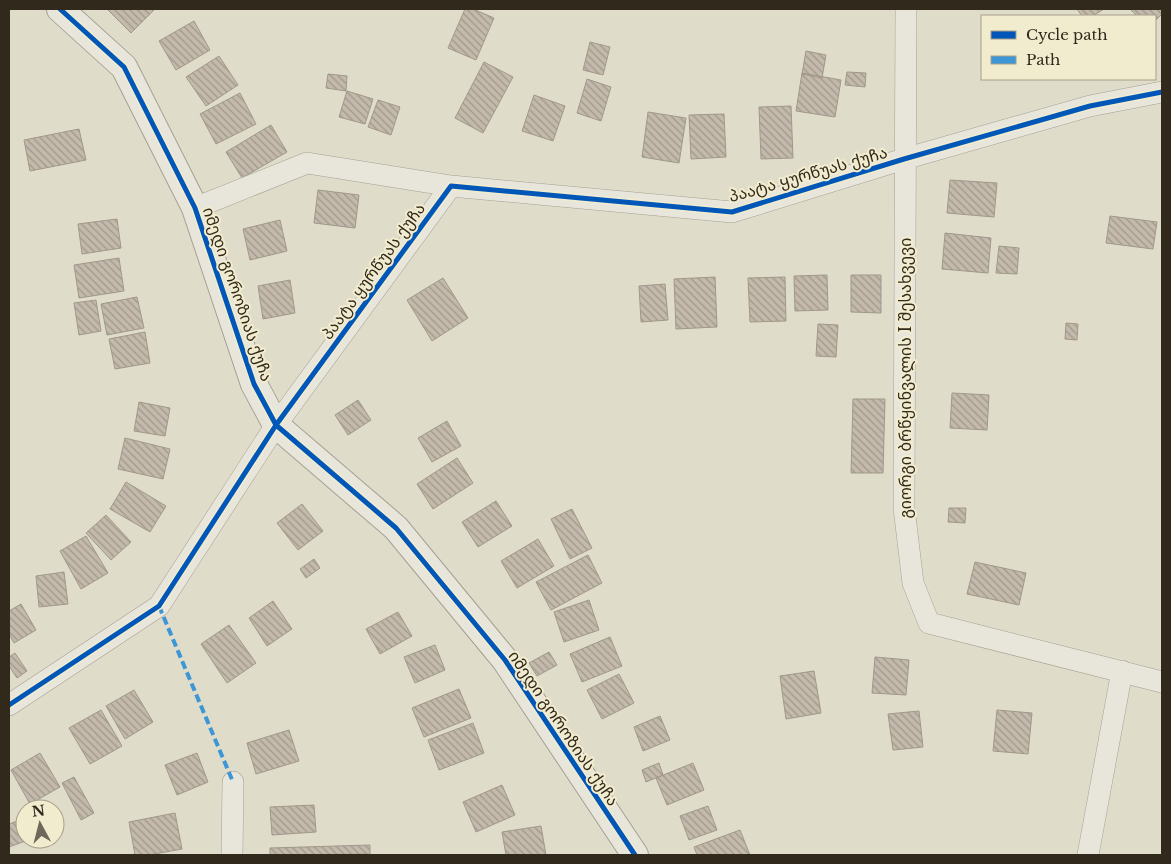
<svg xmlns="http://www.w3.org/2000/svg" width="1171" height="864" font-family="'Libre Baskerville','Noto Sans Georgian',serif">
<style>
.building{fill:url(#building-back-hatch);stroke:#a0988a}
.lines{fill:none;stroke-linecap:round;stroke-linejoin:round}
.minor-casing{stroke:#a5a093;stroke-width:22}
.tertiary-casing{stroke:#a5a093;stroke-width:28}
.minor{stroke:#e8e6db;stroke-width:21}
.tertiary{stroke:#e8e6db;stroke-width:26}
.quiet{stroke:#3d96d5;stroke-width:4;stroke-dasharray:8 4;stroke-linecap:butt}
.cycleway-casing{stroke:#f2eccf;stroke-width:8}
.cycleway{stroke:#0057b8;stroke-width:5}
.labels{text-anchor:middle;stroke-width:4;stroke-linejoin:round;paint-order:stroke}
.street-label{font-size:16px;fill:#32291d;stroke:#f2eccf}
</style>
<defs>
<pattern id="building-back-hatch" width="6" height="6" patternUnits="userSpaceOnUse" patternTransform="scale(1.25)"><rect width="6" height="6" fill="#c4baab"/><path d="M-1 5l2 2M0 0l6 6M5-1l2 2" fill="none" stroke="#a0978b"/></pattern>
</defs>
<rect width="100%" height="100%" fill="#e0dcca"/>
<path class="building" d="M107,9H155L131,33Z
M465,9H473L494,18L476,60L448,48Z
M1077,9H1104L1093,16H1082Z
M1130,9H1162V14L1155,21V16H1137Z
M194,21L210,50L176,70L159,41Z
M590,42L610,47L603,75L583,70Z
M806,51L826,55L822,78L802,74Z
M219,56L238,85L206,106L186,77Z
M484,62L513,77L483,133L455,118Z
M847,72L866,73L865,87L845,85Z
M802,73L841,80L835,117L796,111Z
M328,74L347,76L346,91L326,88Z
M587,79L611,87L601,121L577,113Z
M347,91L373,99L365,124L339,117Z
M240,93L256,124L216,144L200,114Z
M534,95L565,106L553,141L522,131Z
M378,100L400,107L391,135L368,127Z
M791,106L793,158L761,159L759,107Z
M648,112L686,118L679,163L642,157Z
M724,114L726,157L691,159L689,115Z
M271,125L287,152L242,178L226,152Z
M79,129L86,160L30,171L24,140Z
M950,180L997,183L994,217L947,213Z
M318,190L359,195L355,228L314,223Z
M1110,216L1157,222L1153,249L1106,243Z
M117,219L121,248L82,254L78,224Z
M280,220L287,251L250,260L243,229Z
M945,233L991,238L988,273L942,269Z
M999,246L1019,248L1017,274L996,273Z
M119,258L124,291L79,298L74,265Z
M827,275L828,310L795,311L794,276Z
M851,275H881V313L851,312Z
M715,277L717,327L676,329L674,279Z
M785,277L786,321L750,322L748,278Z
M443,278L468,318L432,341L407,300Z
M290,280L295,313L263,319L258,286Z
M665,284L668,320L641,322L639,286Z
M137,297L144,328L107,335L101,304Z
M96,300L101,331L79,335L74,303Z
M1066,323L1078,324L1077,340L1065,339Z
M818,324L838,325L836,357L816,356Z
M145,332L150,363L115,369L109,339Z
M952,393L989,395L987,430L950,428Z
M853,399H885L883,473H851Z
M358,400L371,420L348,435L335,415Z
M139,402L170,408L165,436L134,431Z
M447,421L461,446L432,462L418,438Z
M125,438L170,449L163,479L118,469Z
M457,458L473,483L433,509L417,484Z
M126,482L166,506L150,532L110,509Z
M496,501L512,526L478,547L462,522Z
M302,504L323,531L298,550L277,523Z
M949,508H966L965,523L948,522Z
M572,509L592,548L570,559L551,519Z
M106,515L131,542L111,560L86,533Z
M86,536L108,573L81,589L60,551Z
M538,539L554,566L517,588L501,561Z
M588,555L602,583L551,610L536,582Z
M314,559L320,568L306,578L300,569Z
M975,562L1026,573L1019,605L967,594Z
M64,572L68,604L39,607L36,576Z
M589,600L599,630L564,642L554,612Z
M273,601L292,629L267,646L249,618Z
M21,604L36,630L14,643L9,634V611Z
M398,612L412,636L380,654L366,629Z
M229,625L256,663L227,683L201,644Z
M610,637L622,666L582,682L570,654Z
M435,645L445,670L415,683L404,657Z
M549,652L557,665L537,676L529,663Z
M15,653L27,671L17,678L9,666V657Z
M875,657L909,660L906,695L872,693Z
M814,671L821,713L786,719L780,676Z
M619,674L634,703L602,719L587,690Z
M459,689L471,718L424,737L412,708Z
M134,690L153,722L125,739L106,706Z
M101,710L122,746L90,764L69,728Z
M997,710L1032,713L1028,754L993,751Z
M919,711L923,747L893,750L888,714Z
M660,716L670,740L643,751L634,727Z
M473,723L484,753L439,770L428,740Z
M289,730L299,761L256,774L247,743Z
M40,753L60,787L30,804L11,770Z
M197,753L208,782L177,795L165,765Z
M659,763L663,775L646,782L642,770Z
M693,763L704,790L667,805L656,778Z
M74,777L94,813L81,820L62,783Z
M502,785L515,815L476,832L463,802Z
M314,805L316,832L272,835L270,807Z
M708,806L717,830L689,840L680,816Z
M175,813L182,849L149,855H135L129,822Z
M25,818V839H31L9,847V824Z
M541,826L546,855H506L502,832Z
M740,830L750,855H697L694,847Z
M370,845V854L270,855V848Z"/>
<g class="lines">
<g class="minor-casing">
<path id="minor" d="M906,9L904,508L913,583L929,623L1162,682
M195,208L307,163L451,186
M9,705L159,606L276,425L451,186L732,212L904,159L1090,106L1162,92
M232,855L233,782
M1088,855L1122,671"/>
</g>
<g class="tertiary-casing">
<path id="tertiary" d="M60,9L124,67L195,208L254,384L276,425L396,528L505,660L635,855"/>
</g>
<use href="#minor" class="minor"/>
<use href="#tertiary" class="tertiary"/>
<path class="quiet" d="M159,606L233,782"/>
<g class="cycleway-casing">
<path id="cycleway" d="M60,9L124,67L195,208L254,384L276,425L396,528L505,660L635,855
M9,705L159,606L276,425L451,186L732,212L904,159L1090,106L1162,92"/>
</g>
<use href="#cycleway" class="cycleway"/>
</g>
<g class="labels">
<g class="street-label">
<text transform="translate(808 174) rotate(-16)" y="6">პაატა ყურწუას ქუჩა</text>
<text transform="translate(373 271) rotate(-54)" y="6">პაატა ყურწუას ქუჩა</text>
<text transform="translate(238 294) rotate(71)" y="6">იმედი გოროზიას ქუჩა</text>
<text transform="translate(905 378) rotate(-90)" y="6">გიორგი ბრწყინვალის I შესახვევი</text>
<text transform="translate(564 728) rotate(56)" y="6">იმედი გოროზიას ქუჩა</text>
</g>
</g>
<rect width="1171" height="864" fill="none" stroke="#32291d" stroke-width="20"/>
<rect x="981" y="15" width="175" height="65" fill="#f2eccf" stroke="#a59e88"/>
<rect x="991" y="31" width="25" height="8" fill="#0057b8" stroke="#a59e88"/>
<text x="1026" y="40" font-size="15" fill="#32291d">Cycle path</text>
<rect x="991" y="56" width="25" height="8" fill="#3d96d5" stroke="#a59e88"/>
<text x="1026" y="65" font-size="15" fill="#32291d">Path</text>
<g transform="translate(40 824) rotate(353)"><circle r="24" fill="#f2eccf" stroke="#a59e88"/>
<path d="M0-4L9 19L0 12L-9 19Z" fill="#6f685a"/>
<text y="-8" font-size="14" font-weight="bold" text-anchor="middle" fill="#32291d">N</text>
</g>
</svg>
